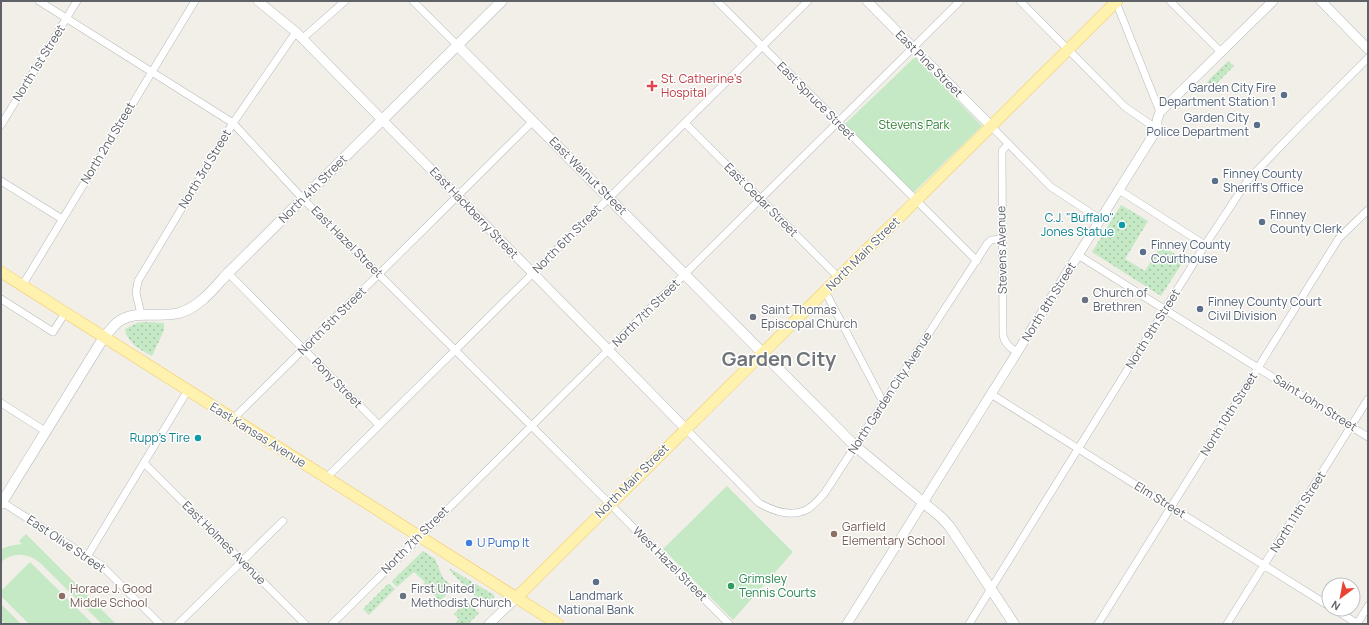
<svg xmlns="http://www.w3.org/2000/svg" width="1369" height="625" font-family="Manrope,sans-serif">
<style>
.grass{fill:url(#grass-dots)}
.park{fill:#c5e8c5}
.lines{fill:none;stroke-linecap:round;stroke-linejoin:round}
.minor-casing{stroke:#b5b8bc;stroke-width:8}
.tertiary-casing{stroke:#b5b8bc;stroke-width:10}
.secondary-casing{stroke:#b6babf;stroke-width:11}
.primary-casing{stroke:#f2c960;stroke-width:12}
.minor{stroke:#fff;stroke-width:7}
.tertiary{stroke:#fff;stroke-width:9}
.secondary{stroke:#fff;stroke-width:10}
.primary{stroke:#fff2af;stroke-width:11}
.health-dot{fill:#e0444e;stroke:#fff;stroke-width:1.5}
.service-dot{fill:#5c6f8a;stroke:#fff;stroke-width:1.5}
.culture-dot{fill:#0f9aa8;stroke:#fff;stroke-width:1.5}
.worship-dot{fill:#6b7280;stroke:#fff;stroke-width:1.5}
.education-dot{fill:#8d6e63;stroke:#fff;stroke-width:1.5}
.shop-dot{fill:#3f7fe0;stroke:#fff;stroke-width:1.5}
.leisure-dot{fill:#2e9e5b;stroke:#fff;stroke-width:1.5}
.labels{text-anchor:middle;stroke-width:3;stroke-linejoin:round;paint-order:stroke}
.street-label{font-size:12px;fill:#5f6368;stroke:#fff}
.health-label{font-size:12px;fill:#be3a42;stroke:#fff;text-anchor:start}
.service-label{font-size:12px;fill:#4e5e75;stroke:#fff;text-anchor:start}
.park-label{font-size:12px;fill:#348238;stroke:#fff}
.culture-label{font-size:12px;fill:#0d838f;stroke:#fff;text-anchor:end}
.worship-label{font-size:12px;fill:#5b616d;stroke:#fff;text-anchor:start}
.education-label{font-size:12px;fill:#785e54;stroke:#fff;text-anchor:start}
.shop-label{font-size:12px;fill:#366cbe;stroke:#fff;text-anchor:start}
.leisure-label{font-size:12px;fill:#27864d;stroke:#fff;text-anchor:start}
.town-label{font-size:20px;font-weight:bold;fill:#70757a;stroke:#fff}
</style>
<defs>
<pattern id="grass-dots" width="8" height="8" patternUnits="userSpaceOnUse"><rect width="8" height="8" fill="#c5e8c5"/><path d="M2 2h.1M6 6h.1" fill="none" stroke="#a3c0a4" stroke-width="1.8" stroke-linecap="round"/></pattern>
</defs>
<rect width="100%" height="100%" fill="#f1efe8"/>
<path class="grass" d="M1228,61L1234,66L1213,87L1207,82Z
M1121,205L1148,221L1125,259L1145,271L1161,245L1184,260L1161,296L1092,252Z
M145,322L164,323V330L152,356C140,349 128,344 125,329L137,323Z
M423,551L435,559L443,578L457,591L455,592L453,590L450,593L449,592L440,601L423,584L425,582L414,572L397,587L392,582V581Z
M449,568L494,595V598L486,607L452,573Z
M388,584H390L395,589L369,615L363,609Z
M467,601L479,613L468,624H454L459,619L454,614Z"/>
<path class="park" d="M915,57L982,126L913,193L845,124Z
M727,486L793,552L733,620L663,549Z
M26,534L116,624H102L39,562C27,553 13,552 1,562V549L9,546L22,544L19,541Z
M30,562L93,624H29L1,596V591Z
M1,604L21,624H5L1,620Z"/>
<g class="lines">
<g class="minor-casing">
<path id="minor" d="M39,1L233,123L303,199L610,504L729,624
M413,1L457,45
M717,1L977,261
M1020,1L1125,107L1157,129
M1170,1L1221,52
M1116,2L1160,112
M303,38L345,1
M685,123L838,277
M1,125L77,1
M991,126L1051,187L1100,219
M1008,144L1002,151L1003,335C1005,344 1010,348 1017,352
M1,181L62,219
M1119,190L1205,245
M1078,255L1368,437
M228,273L379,425
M22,286L195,1
M825,291L883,402
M1,299L53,332L65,313
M141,314L136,293L138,281L233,123L296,32
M991,394L1329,606
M1,403L45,431
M233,419L533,121
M686,429L759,503C773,511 792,518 808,509C814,505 819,499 824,494L987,244L991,240L1002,239
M144,463L305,624
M326,478L808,1
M2,502L101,565L160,624
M88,555L188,390
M1334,609L1358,624
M178,624L283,521
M332,624L960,1
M969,624L1205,245L1248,180L1298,128L1368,58
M1098,624L1339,238L1368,210
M1227,624L1368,399
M1357,624L1368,606"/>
</g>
<g class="tertiary-casing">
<path id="tertiary" d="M258,1L296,32L686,429
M867,1L991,126
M1321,1L1368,49
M489,624L516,598
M847,624L1157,129V120L1160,112L1273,1"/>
</g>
<g class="secondary-casing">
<path id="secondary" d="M457,45L855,446L942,518L950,527L1014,624
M1,504L104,337C109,332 115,323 121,320C139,310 159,318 179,313C200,307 214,288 228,273L502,1"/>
</g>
<g class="primary-casing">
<path id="primary" d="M1,272L558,624
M516,598L1117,1"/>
</g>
<use href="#minor" class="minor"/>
<use href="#tertiary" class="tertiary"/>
<use href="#secondary" class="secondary"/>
<use href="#primary" class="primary"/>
</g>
<path class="health-dot" d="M650 80h4v4h4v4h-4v4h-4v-4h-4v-4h4z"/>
<g class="service-dot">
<circle cx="1284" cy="95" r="4"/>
<circle cx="1257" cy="125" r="4"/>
<circle cx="1215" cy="181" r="4"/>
<circle cx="1262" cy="222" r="4"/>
<circle cx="1143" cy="252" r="4"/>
<circle cx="1200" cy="309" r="4"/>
<circle cx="596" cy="582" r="4"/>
</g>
<g class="culture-dot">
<circle cx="1122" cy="225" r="4"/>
<circle cx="198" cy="438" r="4"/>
</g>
<g class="worship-dot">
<circle cx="1085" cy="300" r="4"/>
<circle cx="753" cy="317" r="4"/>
<circle cx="403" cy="596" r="4"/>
</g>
<g class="education-dot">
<circle cx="834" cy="534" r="4"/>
<circle cx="62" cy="596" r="4"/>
</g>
<circle class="shop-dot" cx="469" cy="543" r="4"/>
<circle class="leisure-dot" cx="731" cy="586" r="4"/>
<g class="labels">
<g class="street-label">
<text transform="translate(39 63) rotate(-58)" y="4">North 1st Street</text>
<text transform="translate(929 64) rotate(45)" y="4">East Pine Street</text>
<text transform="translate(816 101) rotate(45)" y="4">East Spruce Street</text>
<text transform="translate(108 143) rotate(-59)" y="4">North 2nd Street</text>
<text transform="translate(205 169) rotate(-59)" y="4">North 3rd Street</text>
<text transform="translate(588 176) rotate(45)" y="4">East Walnut Street</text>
<text transform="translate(313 189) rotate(-45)" y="4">North 4th Street</text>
<text transform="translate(761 200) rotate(45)" y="4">East Cedar Street</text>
<text transform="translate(474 213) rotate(46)" y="4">East Hackberry Street</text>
<text transform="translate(567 239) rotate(-45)" y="4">North 6th Street</text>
<text transform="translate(347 242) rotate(45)" y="4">East Hazel Street</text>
<text transform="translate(1002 250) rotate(-91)" y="4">Stevens Avenue</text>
<text transform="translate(863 254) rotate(-45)" y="4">North Main Street</text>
<text transform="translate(1049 302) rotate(-58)" y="4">North 8th Street</text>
<text transform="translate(646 313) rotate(-45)" y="4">North 7th Street</text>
<text transform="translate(332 321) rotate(-45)" y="4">North 5th Street</text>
<text transform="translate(1153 329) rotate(-58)" y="4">North 9th Street</text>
<text transform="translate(337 383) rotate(45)" y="4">Pony Street</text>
<text transform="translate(890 393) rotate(-57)" y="4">North Garden City Avenue</text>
<text transform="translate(1315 403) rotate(32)" y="4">Saint John Street</text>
<text transform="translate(1229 414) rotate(-58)" y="4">North 10th Street</text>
<text transform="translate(258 435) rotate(32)" y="4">East Kansas Avenue</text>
<text transform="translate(632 481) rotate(-45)" y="4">North Main Street</text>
<text transform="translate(1160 500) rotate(32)" y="4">Elm Street</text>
<text transform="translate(1298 512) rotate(-58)" y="4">North 11th Street</text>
<text transform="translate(415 540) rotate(-45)" y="4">North 7th Street</text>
<text transform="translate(224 543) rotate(45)" y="4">East Holmes Avenue</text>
<text transform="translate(66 544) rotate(34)" y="4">East Olive Street</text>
<text transform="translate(670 564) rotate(45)" y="4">West Hazel Street</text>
</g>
<g class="health-label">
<text x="661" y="83">St. Catherine's<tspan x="661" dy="14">Hospital</tspan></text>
</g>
<g class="service-label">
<text x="1276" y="92" text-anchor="end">Garden City Fire<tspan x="1276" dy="14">Department Station 1</tspan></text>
<text x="1249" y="122" text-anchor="end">Garden City<tspan x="1249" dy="14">Police Department</tspan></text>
<text x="1223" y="178">Finney County<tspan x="1223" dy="14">Sheriff's Office</tspan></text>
<text x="1270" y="219">Finney<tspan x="1270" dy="14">County Clerk</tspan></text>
<text x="1151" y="249">Finney County<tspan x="1151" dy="14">Courthouse</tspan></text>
<text x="1208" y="306">Finney County Court<tspan x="1208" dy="14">Civil Division</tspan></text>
<text x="596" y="600" text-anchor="middle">Landmark<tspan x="596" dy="14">National Bank</tspan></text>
</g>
<g class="park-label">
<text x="914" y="129">Stevens Park</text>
</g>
<g class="culture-label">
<text x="1114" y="222">C.J. "Buffalo"<tspan x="1114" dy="14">Jones Statue</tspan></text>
<text x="190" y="442">Rupp's Tire</text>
</g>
<g class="worship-label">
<text x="1093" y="297">Church of<tspan x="1093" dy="14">Brethren</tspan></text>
<text x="761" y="314">Saint Thomas<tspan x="761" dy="14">Episcopal Church</tspan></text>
<text x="411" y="593">First United<tspan x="411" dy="14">Methodist Church</tspan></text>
</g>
<g class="education-label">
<text x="842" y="531">Garfield<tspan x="842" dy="14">Elementary School</tspan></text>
<text x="70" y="593">Horace J. Good<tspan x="70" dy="14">Middle School</tspan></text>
</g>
<g class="shop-label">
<text x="477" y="547">U Pump It</text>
</g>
<g class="leisure-label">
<text x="739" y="583">Grimsley<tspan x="739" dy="14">Tennis Courts</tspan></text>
</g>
<g class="town-label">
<text x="779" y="366">Garden City</text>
</g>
</g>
<rect width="1369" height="625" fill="none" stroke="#5f6368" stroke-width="4"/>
<g transform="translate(1341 597) rotate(212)"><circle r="19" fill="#ffffff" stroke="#bfc1c3"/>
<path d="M0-3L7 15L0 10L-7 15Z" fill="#ea4335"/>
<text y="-6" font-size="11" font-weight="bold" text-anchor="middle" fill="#5f6368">N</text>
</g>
</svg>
